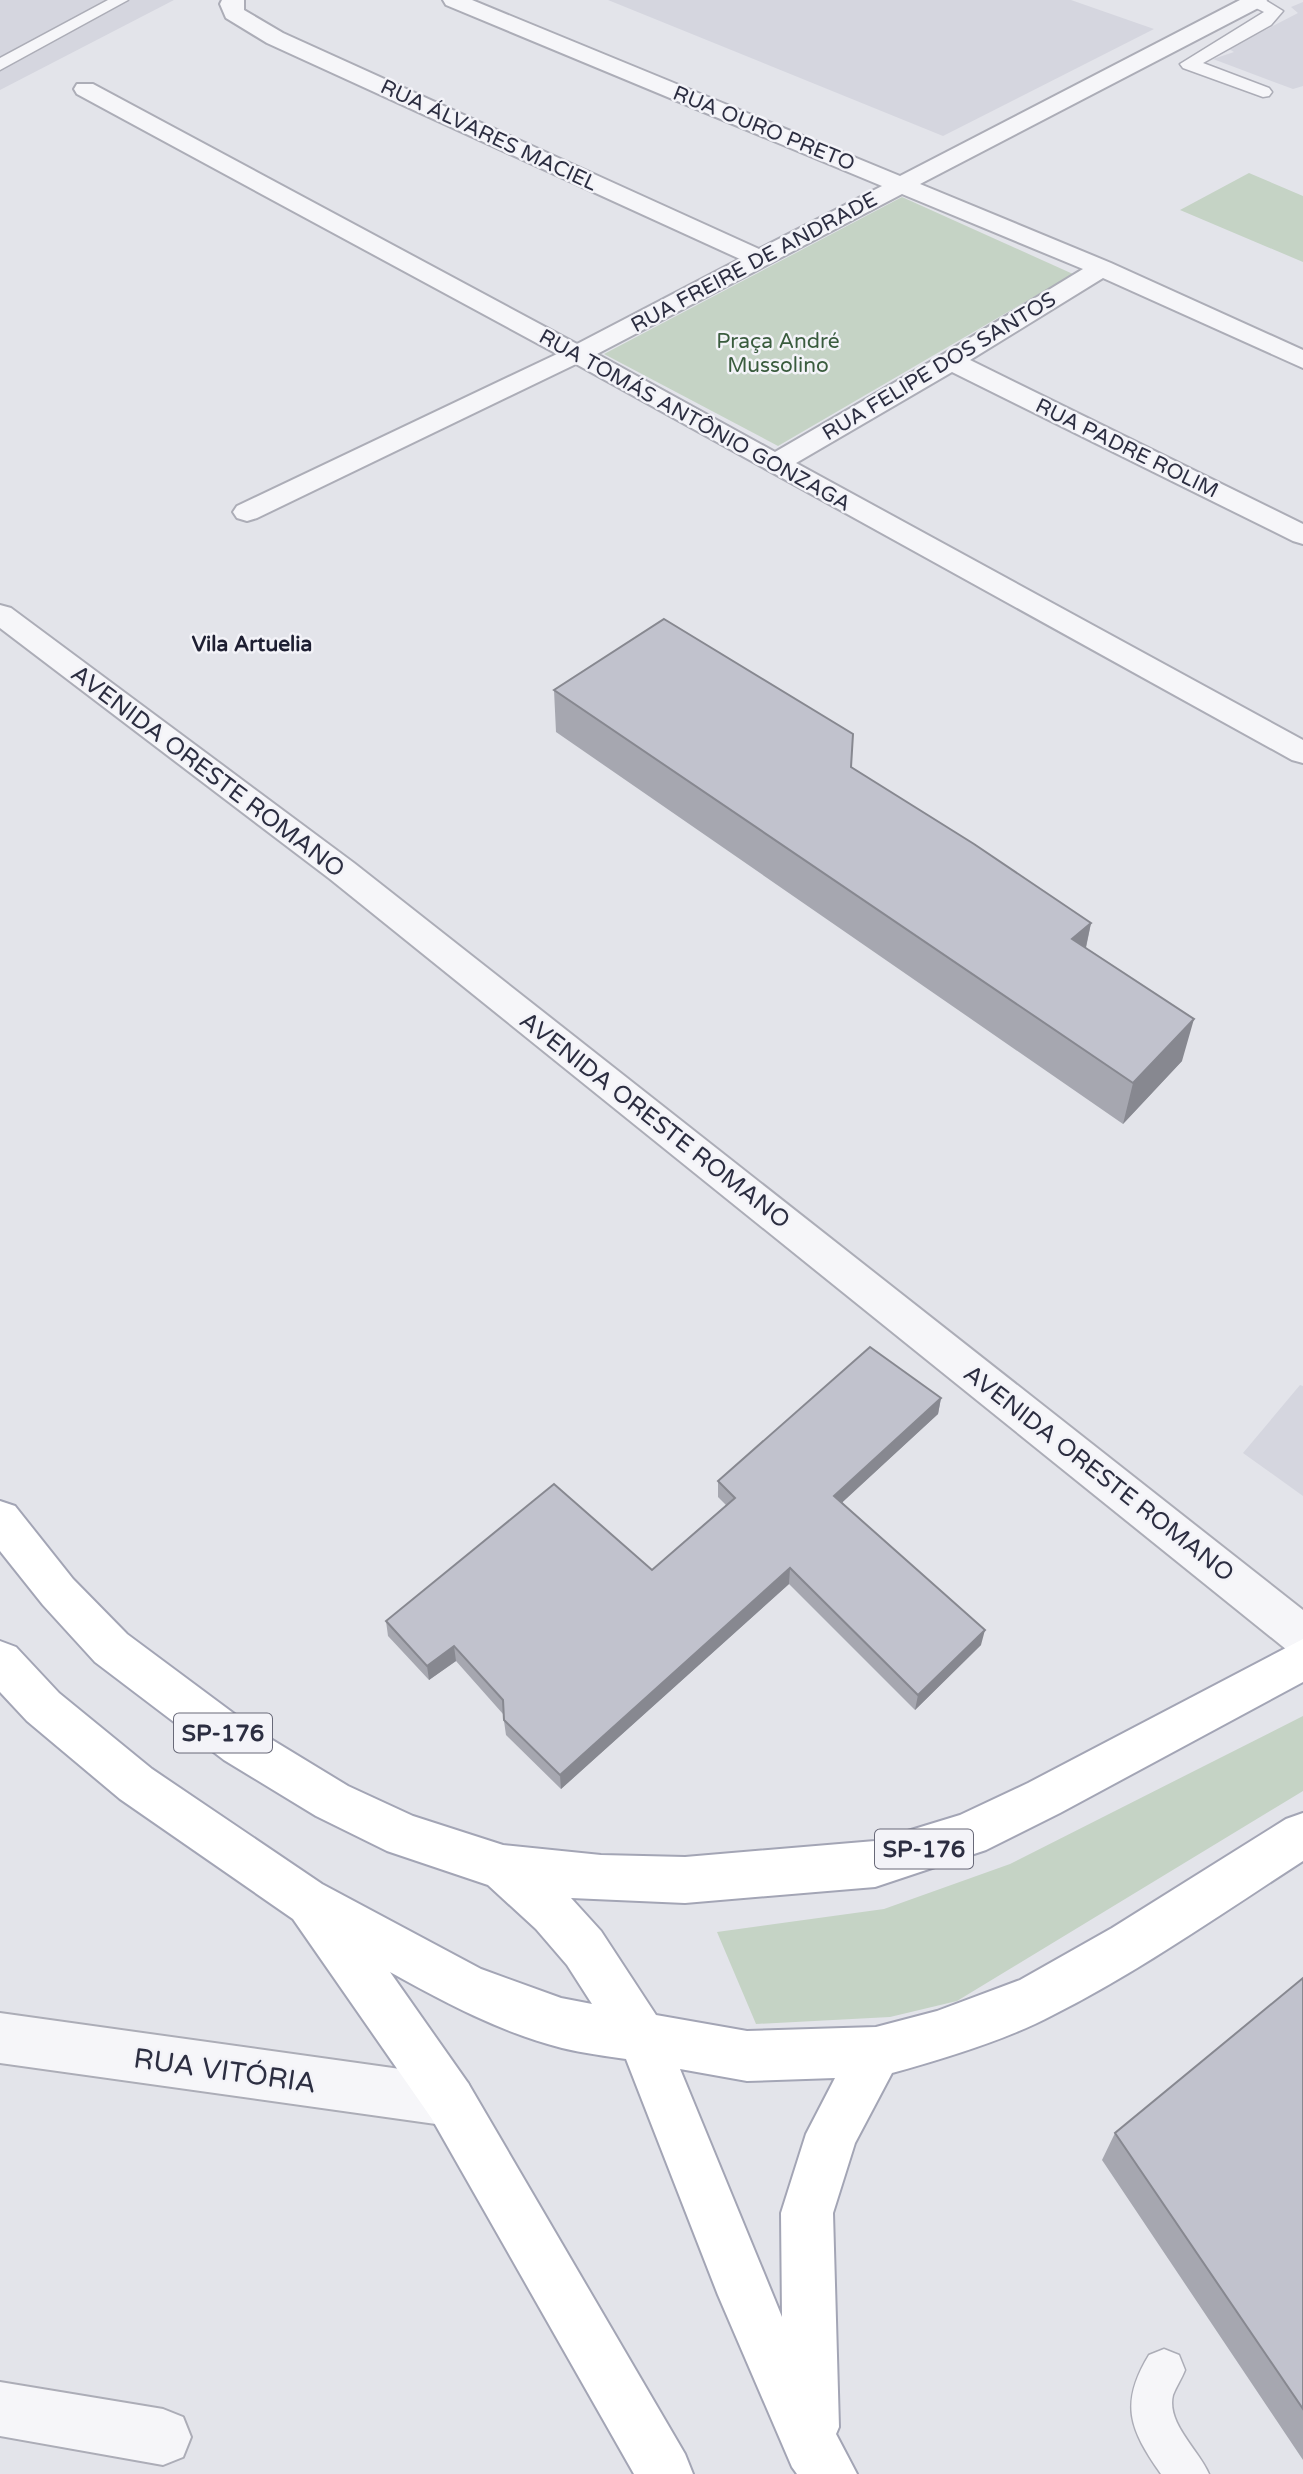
<svg xmlns="http://www.w3.org/2000/svg" width="1303" height="2474" font-family="'Varela Round',sans-serif">
<style>
.built{fill:#d5d6df}
.green{fill:#c5d3c5}
.lines{fill:none;stroke-linecap:round;stroke-linejoin:round}
.lane-casing{stroke:#acadb7;stroke-width:3}
.street-casing{stroke:#acadb7;stroke-width:4}
.primary-casing{stroke:#a3a5b5;stroke-width:4}
.lane{fill:#f6f6f9;fill-rule:evenodd}
.street{fill:#f6f6f9;fill-rule:evenodd}
.primary{fill:#fff;fill-rule:evenodd}
.wall{fill:#a6a7b0}
.shaded-wall{fill:#878890}
.building{fill:#c1c2cd;stroke:#878890;stroke-width:2}
.labels{text-anchor:middle;stroke-width:5;stroke-linejoin:round;paint-order:stroke}
.far-street-label{font-size:21px;fill:#2c2e41;stroke:#f3f3f8}
.far-park-label{font-size:21px;fill:#3a5c3e;stroke:#f3f3f8}
.far-neighbourhood-label{font-size:21px;font-weight:bold;fill:#1e1f32;stroke:#f3f3f8}
.shield{fill:#f3f3f8;stroke:#686978;stroke-width:2}
.shield-label{font-size:23px;font-weight:bold;fill:#2c2e41}
.street-label{font-size:24px;fill:#2c2e41;stroke:#f3f3f8}
.near-street-label{font-size:28px;fill:#2c2e41;stroke:#f3f3f8}
</style>
<rect width="100%" height="100%" fill="#e3e4ea"/>
<path class="built" d="M0,0H174L0,90Z
M608,0H1071L1154,29L943,136Z
M1303,2V86L1293,89L1213,59L1234,52L1229,49L1298,13L1291,7Z
M1300,1385L1303,1386V1496L1243,1453Z"/>
<path class="green" d="M1249,173L1303,196V262L1180,210Z
M902,197L1073,274L778,446L604,354Z
M1303,1716V1791L957,2001L890,2017L756,2024L717,1932L884,1909L1010,1864Z"/>
<g class="lines">
<g class="lane-casing">
<path id="lane" d="M108,0H128L0,70V58Z
M1246,0H1265L1283,11L1271,25L1203,63L1269,88L1272,92L1269,96L1263,97L1183,68L1180,64L1264,12L1248,4Z
M1164,2349L1179,2355L1185,2370C1182,2378 1176,2387 1173,2395C1166,2423 1199,2450 1209,2474H1161C1130,2430 1119,2404 1149,2355Z"/>
</g>
<g class="street-casing">
<path id="street" d="M222,0H244V10L283,33L759,249L882,186L446,5L443,0H472L900,176L1240,0H1267L1264,5L920,184L1111,263L1303,350V368L1103,278L970,360L1303,524V544L1293,541L952,372L796,463L1303,740V763L1292,760L576,364L257,518L247,521L237,518L233,512L237,506L557,354L77,94L74,89L77,84H93L577,344L740,259L267,43L226,18L220,4ZM902,194L1083,269L942,355L775,452L597,354Z
M0,605L11,608L354,863L1303,1610V1656L1287,1650L330,879L0,628Z
M0,2013L450,2076L468,2083L475,2101L468,2119L450,2126L0,2063Z
M0,2382L163,2409L183,2417L191,2437L183,2457L163,2465L0,2436Z"/>
</g>
<g class="primary-casing">
<path id="primary" d="M0,1501L15,1506L73,1579L127,1634L256,1730L348,1786L413,1816L503,1845L601,1855L685,1857L875,1841L960,1815L1028,1783L1303,1639V1682L1060,1813L986,1850L875,1887L685,1903L571,1898L601,1931L656,2015L747,2031L876,2027L937,2011L1020,1980L1112,1928L1286,1819L1303,1813V1861C1221,1914 1140,1971 1053,2015C1006,2040 943,2059 892,2073L855,2143L833,2213L839,2427L836,2434L857,2474H797L792,2467L718,2295L626,2059C605,2056 583,2053 562,2048C502,2033 444,2002 390,1972L468,2083L685,2454L693,2474H634L432,2119L293,1919L120,1799L27,1721L0,1692V1641L16,1647L59,1693L152,1769L322,1884L481,1969L561,1998L592,2004L567,1965L536,1929L488,1885L387,1851L316,1816L224,1760L95,1662L43,1605L0,1551ZM680,2069L747,2081L835,2078L806,2134L781,2213L782,2317Z"/>
</g>
<use href="#lane" class="lane"/>
<use href="#street" class="street"/>
<use href="#primary" class="primary"/>
</g>
<path class="wall" d="M554,690L851,767L1091,923L1086,948L1182,1061L1123,1124L556,732Z
M941,1398L938,1414L842,1502L981,1645L915,1710L789,1584L561,1789L506,1735L503,1714L456,1661L429,1680L388,1636L386,1621L652,1570L726,1505L718,1497V1481Z
M1303,1978V2460L1102,2160L1115,2133Z"/>
<path class="shaded-wall" d="M1091,923L1082,965L1072,939Z
M1194,1019L1182,1061L1123,1124L1133,1083Z
M941,1398L938,1414L833,1511L834,1496Z
M790,1568L789,1584L561,1789L560,1775Z
M985,1630L981,1645L915,1710L918,1695Z
M454,1646L456,1661L429,1680L427,1666Z"/>
<path class="building" d="M664,619L853,734L851,767L974,844L1091,923L1072,939L1194,1019L1133,1083L554,690Z
M870,1347L941,1398L834,1496L985,1630L918,1695L790,1568L560,1775L504,1720L503,1700L454,1646L427,1666L386,1621L554,1484L652,1570L735,1498L718,1481Z
M1303,1978V2409L1115,2133Z"/>
<g class="labels">
<g class="far-street-label">
<text transform="translate(764 128) rotate(22)" y="7">RUA OURO PRETO</text>
<text transform="translate(489 135) rotate(25)" y="7">RUA ÁLVARES MACIEL</text>
<text transform="translate(754 262) rotate(-28)" y="7">RUA FREIRE DE ANDRADE</text>
<text transform="translate(939 366) rotate(-31)" y="7">RUA FELIPE DOS SANTOS</text>
<text transform="translate(695 420) rotate(29)" y="7">RUA TOMÁS ANTÔNIO GONZAGA</text>
<text transform="translate(1127 448) rotate(26)" y="7">RUA PADRE ROLIM</text>
</g>
<g class="far-park-label">
<text x="778" y="348">Praça André<tspan x="778" dy="24">Mussolino</tspan></text>
</g>
<g class="far-neighbourhood-label">
<text x="252" y="651">Vila Artuelia</text>
</g>
<g class="shield">
<rect x="174" y="1713.5" width="98" height="39" rx="5"/>
<rect x="875" y="1829.5" width="98" height="39" rx="5"/>
</g>
<g class="shield-label">
<text x="223" y="1741">SP-176</text>
<text x="924" y="1857">SP-176</text>
</g>
<g class="street-label">
<text transform="translate(208 771) rotate(37)" y="8">AVENIDA ORESTE ROMANO</text>
<text transform="translate(655 1120) rotate(38)" y="8">AVENIDA ORESTE ROMANO</text>
<text transform="translate(1099 1473) rotate(38)" y="8">AVENIDA ORESTE ROMANO</text>
</g>
<g class="near-street-label">
<text transform="translate(225 2070) rotate(8)" y="10">RUA VITÓRIA</text>
</g>
</g>
</svg>
